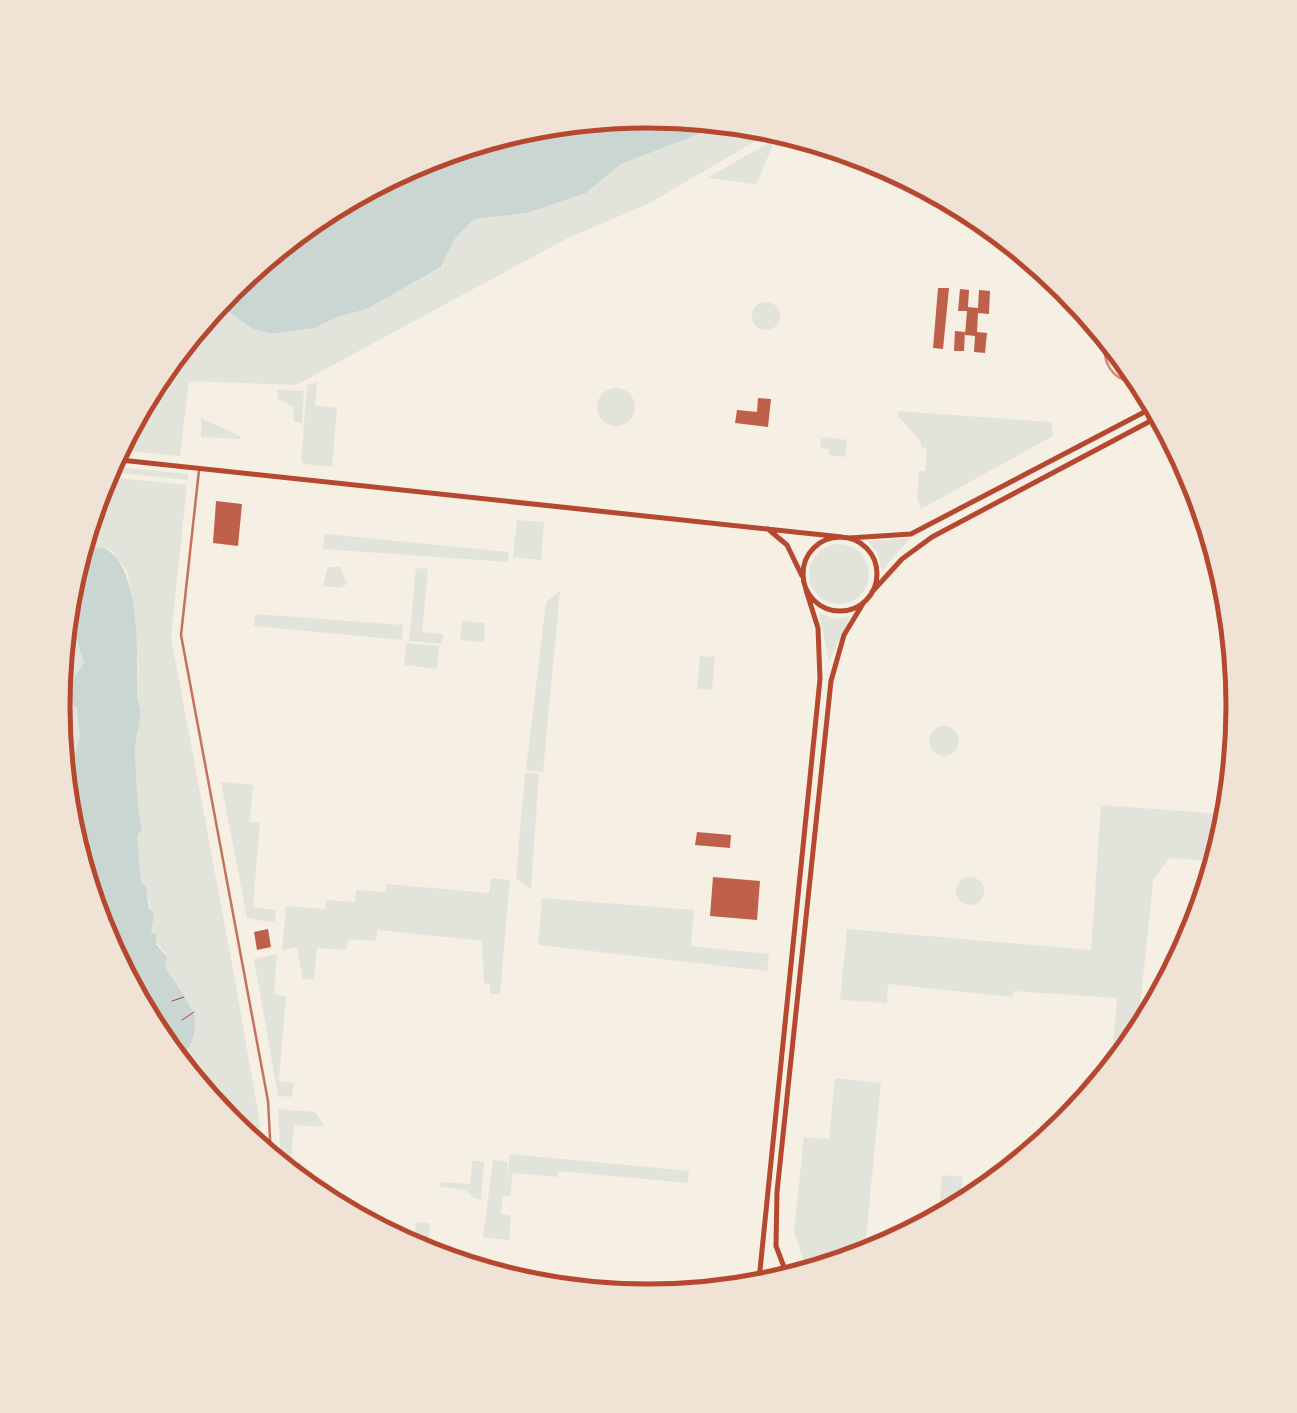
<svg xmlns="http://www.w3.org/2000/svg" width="1297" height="1413" font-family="'Open Sans',sans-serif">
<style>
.green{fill:#e2e4dc}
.water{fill:#c9d6d2}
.building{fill:#bf614a}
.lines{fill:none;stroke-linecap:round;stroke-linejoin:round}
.path{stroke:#b5482f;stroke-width:1}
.minor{stroke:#c5725c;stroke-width:2.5}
.secondary{stroke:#b5482f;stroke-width:5}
.tram{stroke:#cf8b77;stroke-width:2.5}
.rim{fill:none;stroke:#b5482f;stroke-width:5}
</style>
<rect width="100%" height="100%" fill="#f6efe4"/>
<path class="green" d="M722,125L767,134L650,203L566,239L296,385L189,381L180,456L117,450L227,285L251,269L241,279L233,301L253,329L272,334L315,328L337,317L367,309L442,267L456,237L474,219L527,213L586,193L621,164Z
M775,139L757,184L707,178Z
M752 316a14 14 0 1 1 28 0a14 14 0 1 1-28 0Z
M317,382L315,405L337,408L332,467L304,464L301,461L307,385Z
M597 407a19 19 0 1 1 38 0a19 19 0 1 1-38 0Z
M277,389L304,391L302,423L294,422L293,407L278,399Z
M898,411L1051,422L1053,436L921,509L917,499L919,471H925L927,448L921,447V442L898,416Z
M201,418L240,436V439L201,437Z
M821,437L847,440L845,457L829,455V449L820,448Z
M106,466L188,474V480L103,471Z
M99,476L187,485L171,637L235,980L259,1118L262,1151L227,1128L181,1060L187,1055L191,1042L195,1016L165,967V953L150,934V903L141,882L137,836L142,830L135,786V730L140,715L136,697L139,671L130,586L127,571L112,551L98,547L89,553L86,567L79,573Z
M517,520L544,522L541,560L513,557Z
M325,534L509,552L508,562L323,549Z
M910,538L882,571L878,554L868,541Z
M809 574a30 30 0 1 1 60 0a30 30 0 1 1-60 0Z
M328,567H340L347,584L340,588L323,586Z
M416,568L428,569L422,632L443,634L442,644L409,641Z
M560,591L543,772L526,770L546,602Z
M819,613L836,619L851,616L829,662Z
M255,614L403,625L402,640L254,626Z
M70,620L84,663L66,688C67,699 73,701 77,710C84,728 77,777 70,794L53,706Z
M462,621L485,623L484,642L460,640Z
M406,643L439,646L437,669L404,665Z
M700,656L715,657L712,690L697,689Z
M929 741a15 15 0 1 1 30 0a15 15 0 1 1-30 0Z
M525,773L539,774L531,889L516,878Z
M221,782L253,785L250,822L260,823L253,907L276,910L275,923L247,918Z
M1101,805L1223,814L1214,861L1169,858L1153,881L1138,1027L1111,1067L1117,998L1014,991L1012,997L888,984L887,1003L840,1000L847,929L1091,950Z
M956 891a14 14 0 1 1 28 0a14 14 0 1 1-28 0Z
M491,878L510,880L500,994H490V984L484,983L482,941L378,930L376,941L348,939L346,950L317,948L314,980L303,979L297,947L282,950L286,906L325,909L326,900L355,902L356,890L385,892L387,884L489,893Z
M542,898L694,910L691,946L769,954L767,971L538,945Z
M277,954L274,994L286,996L279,1081L294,1083L292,1097L278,1096L254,959Z
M835,1078L881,1083L864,1260L807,1271L794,1231L804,1137L829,1139Z
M278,1109L315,1112L325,1127L294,1125L291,1161L302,1163L300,1177L281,1164Z
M510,1154L689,1171L688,1183L558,1171L557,1177L513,1173L510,1196H503L501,1214L511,1216L509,1240L483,1237L493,1160L507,1162V1180Z
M472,1161H484L481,1199L474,1198L465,1190L440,1187V1182L470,1184Z
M942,1175L963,1177L960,1201L939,1212Z
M416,1222L430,1223L427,1258L398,1242L414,1243Z"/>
<path class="water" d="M649,111L722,125L621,164L586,193L527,213L474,219L456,237L441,267L367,309L337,317L315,328L272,334L253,329L228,311L241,279L251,269L421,156Z
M98,547C141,552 138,659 137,693C136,700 141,708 140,715C140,728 134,740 135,753C136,780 137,804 142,830L137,836L141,882L146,887L149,909L154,913L151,933L156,934V944L167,957L165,967C169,972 193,1010 194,1014C198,1027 190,1052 181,1060L98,934L70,794L73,785V762L80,737L77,709L66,696V688L84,663L70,620L79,573L86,567L89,553Z"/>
<path class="building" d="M938,288H949L943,349L933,348Z
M960,289L969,290L968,307L978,308L979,290L990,291L989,314L978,313L977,332L987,333L985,353L974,352L975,336L965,335L967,311H958Z
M955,331L965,332L964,351H954Z
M758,398L771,399L768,427L735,423L737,410L757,412Z
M216,501L242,504L238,546L213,543Z
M697,832L731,835L730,848L695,845Z
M713,877L760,881L757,920L710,916Z
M268,929L271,947L257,950L254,932Z"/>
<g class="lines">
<path class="path" d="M172,1001L184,997
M182,1020L194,1012"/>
<path class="minor" d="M199,470L181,635L268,1101L271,1157"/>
<path class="secondary" d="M111,459L842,537
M768,529L787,545L802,576
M803 574a37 37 0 1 1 74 0a37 37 0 1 1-74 0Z
M849,538L911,534L1152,408
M872,592L902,559L932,537L1158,417
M787,1275L776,1246L777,1192L831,681L844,635L864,602
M759,1280L820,679L818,628L806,590"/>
<path class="tram" d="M1106,340C1101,362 1112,380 1135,383"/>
</g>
<path d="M0 0H1297V1413H0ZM70 706a578 578 0 1 1 1156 0a578 578 0 1 1-1156 0Z" fill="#f1e2d6" fill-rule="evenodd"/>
<path class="rim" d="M70 706a578 578 0 1 1 1156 0a578 578 0 1 1-1156 0Z"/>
</svg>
